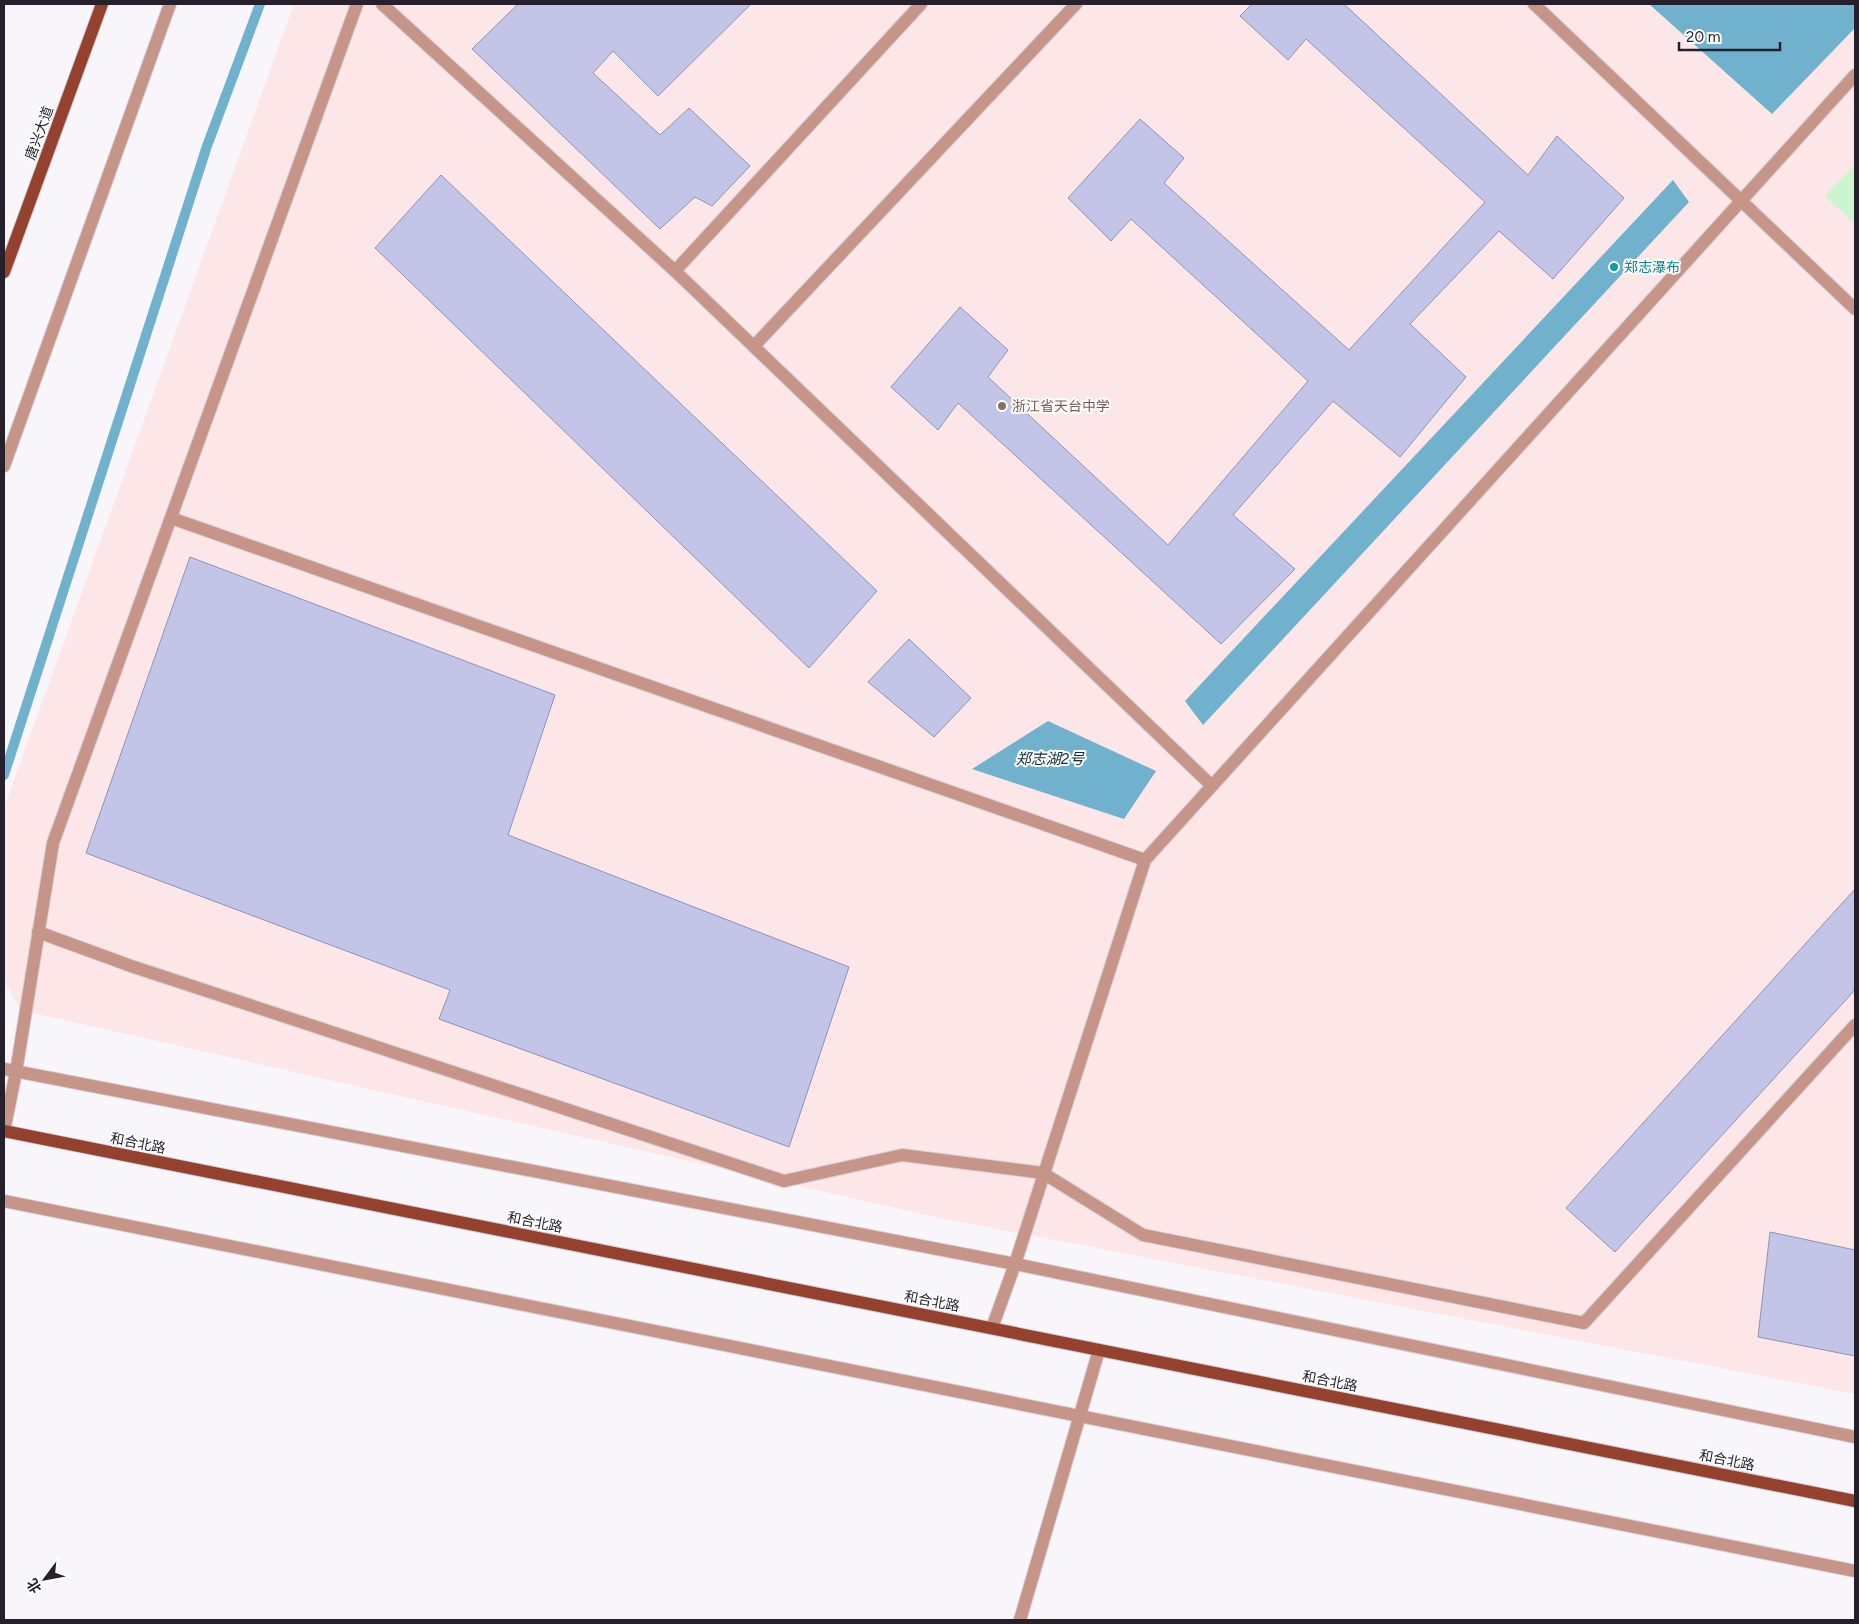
<svg xmlns="http://www.w3.org/2000/svg" width="1859" height="1624" font-family="Figtree,'Noto Sans SC',sans-serif">
<style>
.education{fill:#fce6e8}
.green{fill:#ccf5cd}
.water{fill:#70b1cd}
.lines{fill:none;stroke-linecap:round;stroke-linejoin:round}
.stream{stroke:#70b1cd;stroke-width:10}
.building{fill:#c2c5e8;stroke:#8f92b3}
.minor-casing{stroke:#d2cfd6;stroke-width:14}
.major-casing{stroke:#d2cfd6;stroke-width:14}
.minor{stroke:#c69588;stroke-width:12}
.major{stroke:#94412d;stroke-width:12}
.culture-dot{fill:#0f9aa8;stroke:#fff;stroke-width:2}
.education-dot{fill:#8d6e63;stroke:#fff;stroke-width:2}
.labels{text-anchor:middle;stroke-width:4;stroke-linejoin:round;paint-order:stroke}
.street-label{font-size:14px;fill:#26202c;stroke:#fff}
.culture-label{font-size:14px;fill:#0d838f;stroke:#fff;text-anchor:start}
.education-label{font-size:14px;fill:#785e54;stroke:#fff;text-anchor:start}
.water-label{font-size:15px;font-style:italic;fill:#0f2e3b;stroke:#fff}
</style>
<rect width="100%" height="100%" fill="#f8f5fb"/>
<path class="education" d="M294,4H1855V1394L940,1218L20,1010L4,980V808Z"/>
<path class="green" d="M1855,164V224L1825,196Z"/>
<path class="water" d="M1649,4H1855V28L1772,114Z
M1673,180L1689,202L1203,725L1185,701Z
M1048,721L1156,771L1124,819L972,769Z"/>
<g class="lines">
<path class="stream" d="M4,775L207,146L260,4"/>
</g>
<path class="building" d="M518,4H751L658,96L613,51L593,73L660,135L689,108L750,166L712,206L695,197L660,229L472,49Z
M1252,4H1346L1345,5L1528,175L1557,136L1624,198L1553,279L1499,231L1410,324L1466,377L1400,457L1333,401L1233,515L1295,569L1221,644L958,403L938,430L891,387L960,307L1008,350L988,377L1168,545L1308,381L1131,219L1111,241L1068,198L1140,119L1184,158L1164,183L1349,350L1485,202L1306,39L1288,60L1240,16Z
M441,175L877,591L809,668L375,248Z
M190,557L555,695L508,835L849,967L789,1147L439,1019L450,990L86,853Z
M909,639L971,698L934,737L868,682Z
M1855,889V990L1615,1252L1566,1208Z
M1770,1232L1855,1250V1356L1758,1337Z"/>
<g class="lines">
<g class="minor-casing">
<path id="minor" d="M382,4L675,271L1212,786
M1534,4L1855,309
M675,271L921,4
M754,346L1076,4
M4,466L170,4
M171,518L1145,860
M38,932L131,966L784,1181L902,1155L1043,1173L1143,1235L1584,1323L1855,1025
M4,1069L1015,1264L1855,1437
M4,1131L16,1072L53,843L357,4
M4,1201L1855,1571
M992,1328L1015,1264L1145,860L1855,75
M1020,1620L1099,1350"/>
</g>
<g class="major-casing">
<path id="major" d="M4,272L102,4
M4,1131L1855,1501"/>
</g>
<use href="#minor" class="minor"/>
<use href="#major" class="major"/>
</g>
<circle class="culture-dot" cx="1614" cy="267" r="5"/>
<circle class="education-dot" cx="1002" cy="406" r="5"/>
<g class="labels">
<g class="street-label">
<text transform="translate(39 133) rotate(-70)" y="5">唐兴大道</text>
<text transform="translate(138 1143) rotate(11)" y="5">和合北路</text>
<text transform="translate(535 1222) rotate(11)" y="5">和合北路</text>
<text transform="translate(932 1301) rotate(11)" y="5">和合北路</text>
<text transform="translate(1330 1381) rotate(11)" y="5">和合北路</text>
<text transform="translate(1727 1460) rotate(11)" y="5">和合北路</text>
</g>
<g class="culture-label">
<text x="1624" y="272">郑志瀑布</text>
</g>
<g class="education-label">
<text x="1012" y="411">浙江省天台中学</text>
</g>
<g class="water-label">
<text x="1050" y="764">郑志湖2号</text>
</g>
</g>
<rect width="1859" height="1624" fill="none" stroke="#26202c" stroke-width="10"/>
<g transform="translate(45 1579) rotate(238)" stroke="#ffffff" stroke-width="4" paint-order="stroke">
<path d="M0-4L9 19L0 12L-9 19Z" fill="#26202c"/>
<text y="-8" font-size="14" font-weight="bold" text-anchor="middle" fill="#26202c">北</text>
</g>
<path d="M1679 42v8h101v-8" fill="none" stroke="#26202c" stroke-width="2.5"/>
<text x="1686" y="42" font-size="15" fill="#26202c" stroke="#ffffff" stroke-width="4" paint-order="stroke">20 m</text>
</svg>
